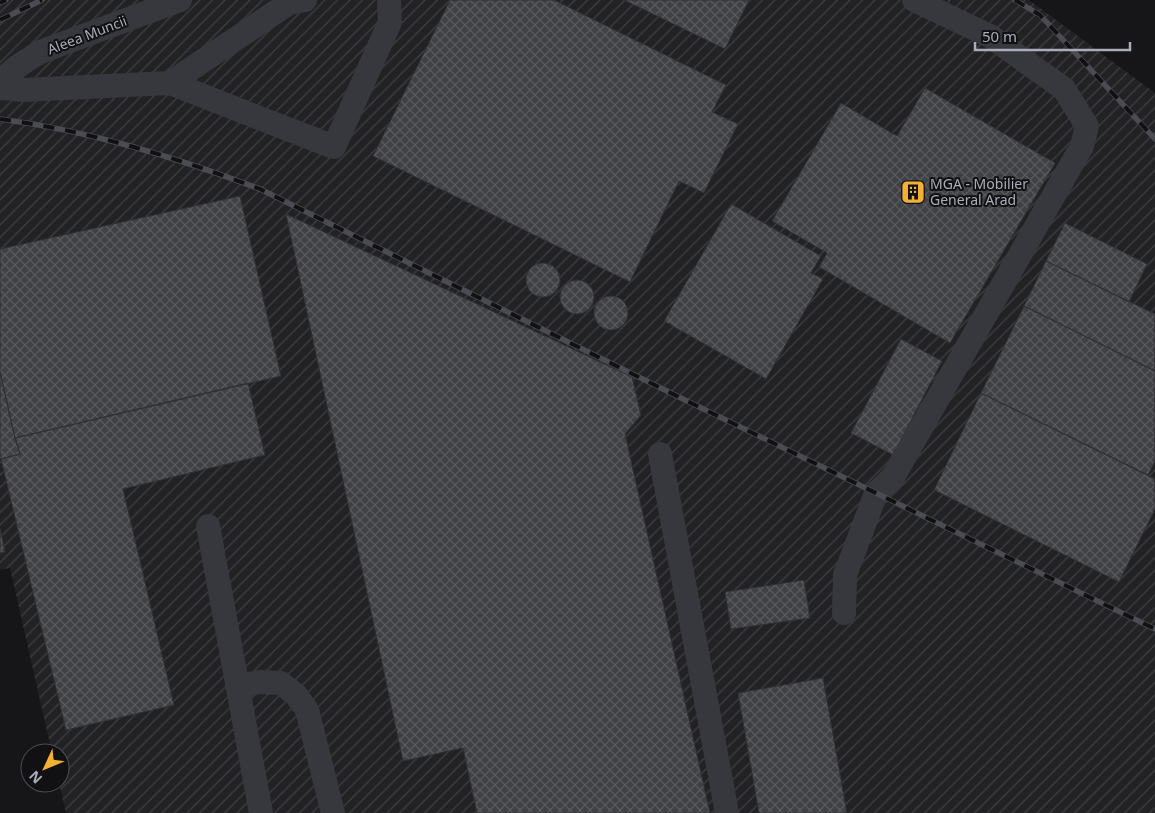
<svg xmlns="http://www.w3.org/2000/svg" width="1155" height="813" font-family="'Noto Sans',sans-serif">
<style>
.industrial{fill:url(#industrial-furrows)}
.building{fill:url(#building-cross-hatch);stroke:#303034}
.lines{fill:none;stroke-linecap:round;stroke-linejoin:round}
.minor{stroke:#37383d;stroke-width:24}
.rail-casing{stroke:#4a4c52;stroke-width:5.5}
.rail{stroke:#111113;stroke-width:4;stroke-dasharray:11;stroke-linecap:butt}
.labels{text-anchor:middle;stroke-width:4;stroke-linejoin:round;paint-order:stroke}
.street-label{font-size:14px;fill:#a8adb8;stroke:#111113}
.poi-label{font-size:14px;fill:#a8adb8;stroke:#111113;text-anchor:start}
</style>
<defs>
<pattern id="industrial-furrows" width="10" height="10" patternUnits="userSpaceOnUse" patternTransform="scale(1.25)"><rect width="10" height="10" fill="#222225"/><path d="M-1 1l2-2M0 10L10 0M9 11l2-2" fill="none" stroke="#3f3f43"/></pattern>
<pattern id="building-cross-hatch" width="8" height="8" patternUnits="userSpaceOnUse" patternTransform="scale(1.25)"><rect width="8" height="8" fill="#404145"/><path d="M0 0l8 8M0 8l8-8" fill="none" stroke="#595a5e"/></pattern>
</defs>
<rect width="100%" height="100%" fill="#161618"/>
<path class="industrial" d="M0,0H1029L1155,93V813H66L59,783L60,753H52L10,568L0,570Z"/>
<path class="building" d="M450,0H554L726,85L712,112L738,124L704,193L679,181L630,282L373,156Z
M624,0H749L725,49Z
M925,88L1055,163L950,343L819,267L827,253L772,221L841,103L897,136Z
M240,196L281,376L15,438L0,372V249Z
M731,204L821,256L811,273L823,279L766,379L664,321Z
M286,214L632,377L641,415L625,434L710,813H477L463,748L403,761Z
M1065,223L1147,264L1129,302L1046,261Z
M1046,261L1155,314V371L1024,306Z
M526 280a17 17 0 1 1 34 0a17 17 0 1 1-34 0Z
M560 297a17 17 0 1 1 34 0a17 17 0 1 1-34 0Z
M594 313a17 17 0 1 1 34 0a17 17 0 1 1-34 0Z
M1024,306L1155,371V461L1148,475L981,393Z
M901,339L942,361L893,455L851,433Z
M0,372L15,438L20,454L0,459Z
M248,383L265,455L123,489L174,705L66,730L1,459L20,454L15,438Z
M981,393L1155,479V509L1119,582L934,490Z
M0,528L5,552L0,553Z
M804,580L810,618L731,629L725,592Z
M823,678L847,813H759L738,693Z"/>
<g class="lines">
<path class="minor" d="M0,81L18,66L40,52L180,0
M170,83L289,3L305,0
M0,88L24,90L170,83L334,147L390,22L389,0
M660,454L727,813
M208,526L261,813
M844,613L845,575L876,493L893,477L1082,146L1087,126L1064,89L990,36L914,0
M237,686L260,682L281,683L296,695L307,710L333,813"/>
<g class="rail-casing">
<path id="rail" d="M1015,0L1040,15L1155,139
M0,3L6,0
M0,20L42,0
M0,119C90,131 175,157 260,189L687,401L1155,629"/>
</g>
<use href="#rail" class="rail"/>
</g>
<defs>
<g id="building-square" transform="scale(1.25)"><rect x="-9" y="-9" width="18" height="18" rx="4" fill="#f2b134" stroke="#111113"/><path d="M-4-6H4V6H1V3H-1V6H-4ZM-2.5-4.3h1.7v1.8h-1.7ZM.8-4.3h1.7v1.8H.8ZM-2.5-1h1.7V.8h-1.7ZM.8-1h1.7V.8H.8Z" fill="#111"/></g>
</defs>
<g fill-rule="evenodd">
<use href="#building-square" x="913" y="192"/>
</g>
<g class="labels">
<g class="street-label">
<text transform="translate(87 35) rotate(-21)" y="5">Aleea Muncii</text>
</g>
<g class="poi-label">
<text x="930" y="189">MGA - Mobilier<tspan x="930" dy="16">General Arad</tspan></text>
</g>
</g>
<g transform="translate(45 768) rotate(226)"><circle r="24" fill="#111113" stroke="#4d4f55"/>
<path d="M0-4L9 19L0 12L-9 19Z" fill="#f2b134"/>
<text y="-8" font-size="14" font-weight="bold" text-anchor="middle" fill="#a8adb8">N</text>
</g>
<path d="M975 42v8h155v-8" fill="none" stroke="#a8adb8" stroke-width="2.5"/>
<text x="982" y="42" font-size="15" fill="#a8adb8" stroke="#111113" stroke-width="4" paint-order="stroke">50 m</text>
</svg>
